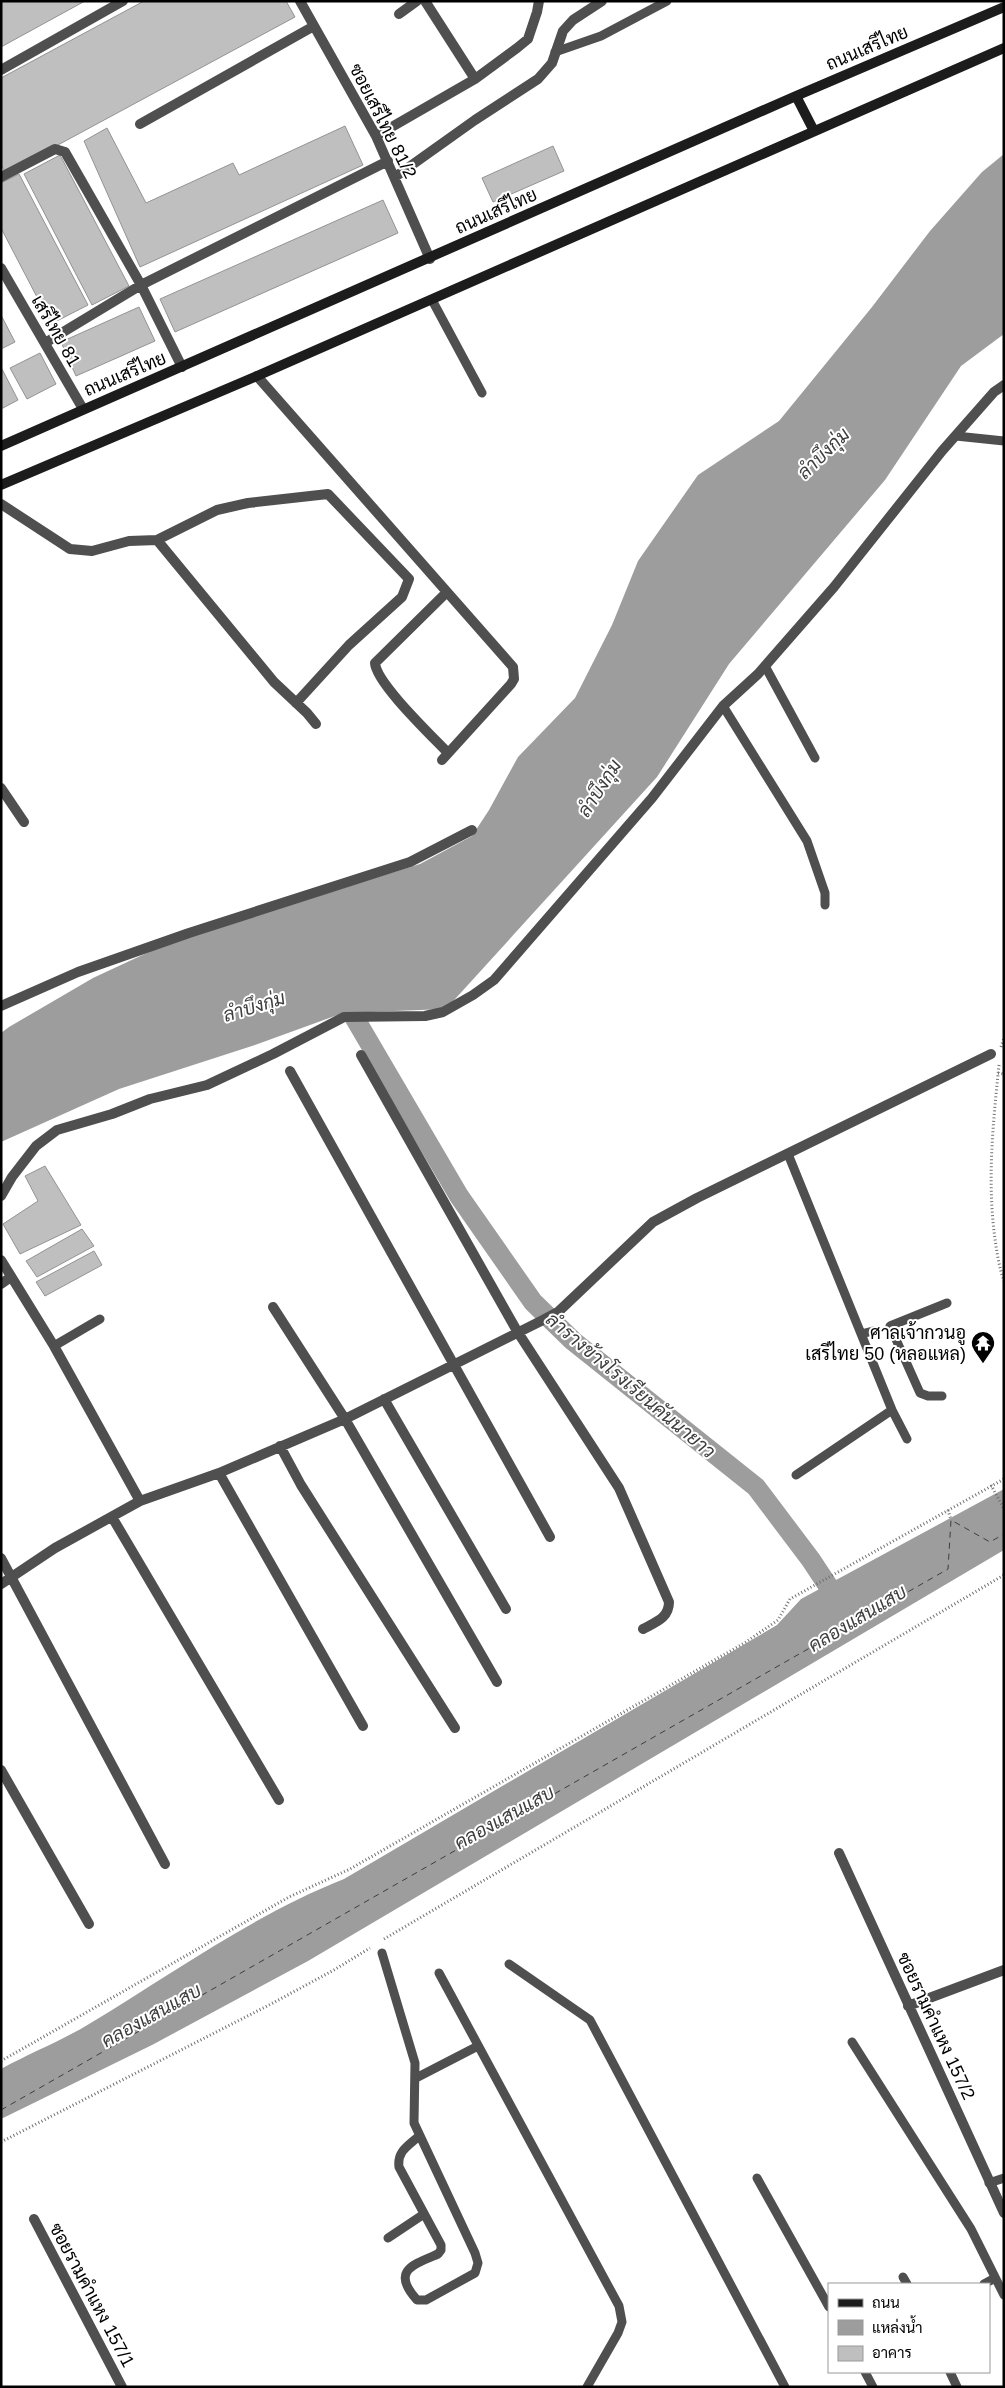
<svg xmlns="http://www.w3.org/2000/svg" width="1005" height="2388" font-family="Arial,Sarabun,sans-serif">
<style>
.water{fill:#9d9d9d}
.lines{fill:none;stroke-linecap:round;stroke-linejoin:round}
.canal{stroke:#9d9d9d;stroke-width:20}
.ferry{stroke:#3e3e3e;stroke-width:1;stroke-dasharray:6 5;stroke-linecap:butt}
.building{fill:#bfbfbf;stroke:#939393}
.path{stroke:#717171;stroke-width:3;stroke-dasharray:1 2.5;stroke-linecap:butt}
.lane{stroke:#4f4f4f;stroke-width:9}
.street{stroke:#4f4f4f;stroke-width:10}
.secondary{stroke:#1c1c1c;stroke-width:10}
.labels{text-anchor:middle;stroke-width:4;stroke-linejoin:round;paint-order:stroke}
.street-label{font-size:18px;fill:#000;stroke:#fff}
.poi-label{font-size:18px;fill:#000;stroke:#fff;text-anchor:end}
.water-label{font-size:19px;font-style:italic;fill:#3e3e3e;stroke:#fff}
</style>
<rect width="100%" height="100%" fill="#fff"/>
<path class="water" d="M1004,154V334L961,366L885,480L729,664L657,777L446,1009L343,1013L255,1045L119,1089L1,1142V1033L9,1027L93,978L166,944L420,864L472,836L489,810L518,757L575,698L612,625L638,561L698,475L779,421L872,307L930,231L982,172Z
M1004,1489V1550L308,1961L152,2045L1,2119V2069C30,2053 61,2041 89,2024C172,1974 253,1915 344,1879L777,1625L801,1599Z"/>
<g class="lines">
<path class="canal" d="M343,998L459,1196L533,1302L573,1341L756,1487L811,1560L842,1607"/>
<path class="ferry" d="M1,2110L948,1569L951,1520L990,1542L1004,1534"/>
</g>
<path class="building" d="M1,1H85L1,47Z
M144,1H286L295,17L6,173L1,165V78Z
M345,126L363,165L140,267L84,141L107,128L146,203L233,163L239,175Z
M553,146L564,171L493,202L482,178Z
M60,155L129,286L92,305L24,174Z
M19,174L88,305L51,324L1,228V183Z
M383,200L398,233L175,332L160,299Z
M139,307L155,341L76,376L61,342Z
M1,315L15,342L1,349Z
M40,353L56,384L27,399L10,368Z
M2,369L18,400L1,409V370Z
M45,1166L81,1225L20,1254L3,1224L38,1201L25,1176Z
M82,1229L94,1246L37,1277L26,1261Z
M94,1251L102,1265L45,1296L36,1282Z"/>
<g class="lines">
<path class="path" d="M1001,1047L1004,1038
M999,1065C993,1123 987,1181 995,1239C997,1253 999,1267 1004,1281
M998,1073L1004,1074
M991,1485L1004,1509
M948,1510L951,1520
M384,1939L1004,1575
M1,2061L289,1897L350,1869L746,1642L778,1620L790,1599L1004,1479
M1,2142L271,2004L334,1970L370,1948"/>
<path class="lane" d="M555,52L601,36L667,1
M432,300L482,393
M956,436L1004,441
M765,666L815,758
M723,706L807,841L825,893V905
M788,1154L892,1410L907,1439
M861,1334L873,1331
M54,1346L100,1319
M942,1396H928L920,1393L890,1326L947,1303
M796,1475L892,1410
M382,1953L415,2063L414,2123L475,2253L478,2263L475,2273L426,2300H417C391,2271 412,2265 438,2254L441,2250V2245L399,2167C397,2151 408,2146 419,2136
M509,1964L590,2020L785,2387
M439,1973L619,2306L622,2322L618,2333L587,2387
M852,2042L971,2229L1004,2295
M416,2078L478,2046
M757,2178L829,2307
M989,2183L1004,2178
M388,2238L424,2214
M903,2277L907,2284
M984,2284L995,2278
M865,2372L873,2387
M950,2372L957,2387"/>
<path class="street" d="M300,1L376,136L430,259
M425,1L475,79
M399,14L417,1
M1,70L123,1
M140,124L314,26
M376,136L475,79L517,48L528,39L537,12L539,1
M1,177L55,149L65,152L141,285L182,367
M395,177L475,120L538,79L552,63L563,31L573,20L602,1
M1,268L83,409
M45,343L141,285L388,161
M257,376L513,667L514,679L511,684L442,760
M1,504L70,549L92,551L129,541L157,540L274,682L307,713L316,724
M157,540L217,510L248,503L328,494L409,579L402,597L349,645L296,703
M447,592L375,663C376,683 432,736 448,753
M1,788L24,822
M1,1006L78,972L189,933L410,862L472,830
M361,1055L517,1331L619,1488L669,1602C669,1618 656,1622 643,1629
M290,1071L550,1537
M1,1196L12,1177L36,1146L57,1130L112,1114L150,1099L207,1085L273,1054L344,1017L425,1016L443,1012L473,995L494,980L652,798L723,706L758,674L834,587L942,451L994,392L1004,385
M1,1260L54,1346L140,1501
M1,1284L11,1277
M273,1307L345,1419L497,1682
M384,1399L506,1609
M280,1446L301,1485L455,1728
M219,1473L363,1726
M112,1517L279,1800
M1,1558L165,1864
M1,1584L55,1548L140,1501L219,1473L345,1419L543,1320L558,1312L653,1222L697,1198L991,1054
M1,1770L89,1924
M839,1853L1004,2213
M908,2006L1004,1970
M34,2219L122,2387"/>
<path class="secondary" d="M796,96L814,131
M1,446L796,96L1004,7
M1,485L257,376L1004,48"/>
</g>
<defs>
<g id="temple-pin" transform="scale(1.25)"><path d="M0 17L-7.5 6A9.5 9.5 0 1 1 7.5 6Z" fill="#000" stroke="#fff"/><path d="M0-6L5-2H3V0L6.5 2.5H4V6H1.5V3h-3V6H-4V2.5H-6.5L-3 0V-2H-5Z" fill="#fff"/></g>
</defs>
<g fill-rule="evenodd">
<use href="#temple-pin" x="983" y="1343"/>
</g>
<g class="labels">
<g class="street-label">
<text transform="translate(867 48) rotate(-23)" y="6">ถนนเสรีไทย</text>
<text transform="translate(383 121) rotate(63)" y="6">ซอยเสรีไทย 81/2</text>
<text transform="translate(496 211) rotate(-24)" y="6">ถนนเสรีไทย</text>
<text transform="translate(56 331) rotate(60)" y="6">เสรีไทย 81</text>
<text transform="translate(125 374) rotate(-23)" y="6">ถนนเสรีไทย</text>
<text transform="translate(936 2026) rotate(65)" y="6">ซอยรามคำแหง 157/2</text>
<text transform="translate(92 2295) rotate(62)" y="6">ซอยรามคำแหง 157/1</text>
</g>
<g class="poi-label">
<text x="966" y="1339">ศาลเจ้ากวนอู<tspan x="966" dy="21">เสรีไทย 50 (หลอแหล)</tspan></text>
</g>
<g class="water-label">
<text transform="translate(823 453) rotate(-44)" y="7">ลำบึงกุ่ม</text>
<text transform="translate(599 788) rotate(-57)" y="7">ลำบึงกุ่ม</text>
<text transform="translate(254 1006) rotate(-17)" y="7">ลำบึงกุ่ม</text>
<text transform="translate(631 1385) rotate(40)" y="7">ลำรางข้างโรงเรียนคันนายาว</text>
<text transform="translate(857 1618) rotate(-31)" y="7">คลองแสนแสบ</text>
<text transform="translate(504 1817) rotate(-29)" y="7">คลองแสนแสบ</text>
<text transform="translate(151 2015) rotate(-29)" y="7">คลองแสนแสบ</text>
</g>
</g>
<rect width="1005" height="2388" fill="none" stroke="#000000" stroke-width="5"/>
<rect x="828" y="2283" width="162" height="90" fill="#ffffff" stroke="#999999"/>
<rect x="838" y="2299" width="25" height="8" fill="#1c1c1c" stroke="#999999"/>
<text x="872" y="2308" font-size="15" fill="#000000">ถนน</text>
<rect x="838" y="2320" width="25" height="15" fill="#9d9d9d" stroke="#999999"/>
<text x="872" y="2333" font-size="15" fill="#000000">แหล่งน้ำ</text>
<rect x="838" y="2346" width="25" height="15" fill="#bfbfbf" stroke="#999999"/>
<text x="872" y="2358" font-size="15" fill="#000000">อาคาร</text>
</svg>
